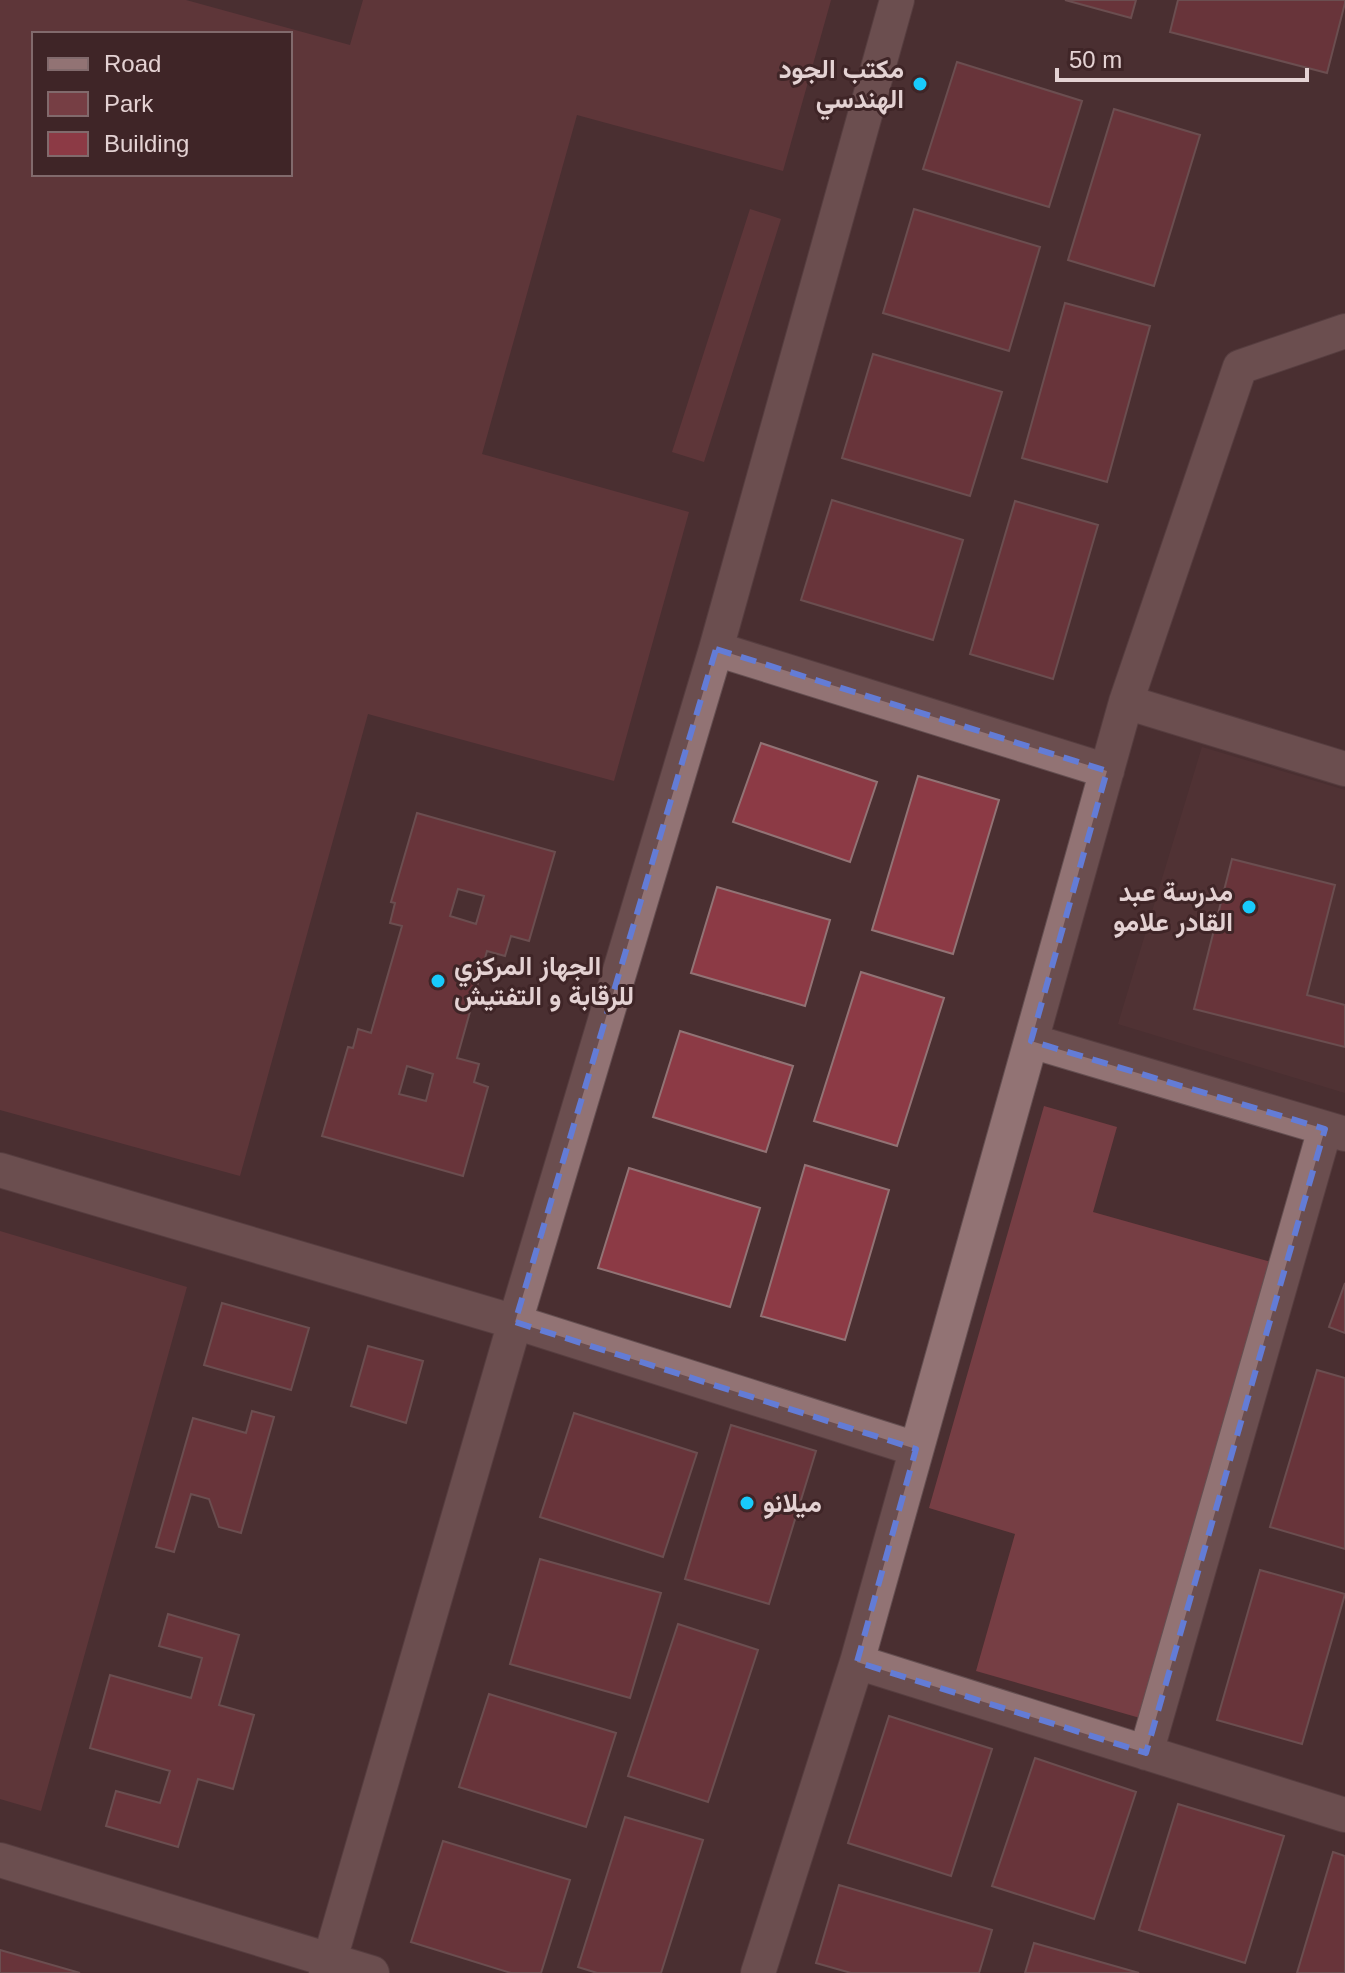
<svg xmlns="http://www.w3.org/2000/svg" width="1345" height="1973" font-family="Helvetica,Vazirmatn,sans-serif">
<style>
.built{fill:#583639}
.green{fill:#763e44;fill-rule:evenodd}
.building{fill:#8c3a45;stroke:#927375;stroke-width:2;fill-rule:evenodd}
.lines{fill:none;stroke-linecap:round;stroke-linejoin:round}
.minor-casing{stroke:#654f51;stroke-width:36}
.minor{stroke:#927374;stroke-width:34}
.marked{fill:none;stroke:#637cd6;stroke-width:6;stroke-dasharray:16 10;stroke-linejoin:round}
.poi-dot{fill:#18cafc;stroke:#3f2527;stroke-width:3}
.labels{text-anchor:middle;stroke-width:6;stroke-linejoin:round;paint-order:stroke}
.poi-label{font-size:26px;font-weight:bold;fill:#e4d2d3;stroke:#3f2527;text-anchor:end}
</style>
<rect width="100%" height="100%" fill="#4a2f31"/>
<path class="built" d="M1202,747L1345,790V1093L1118,1024Z"/>
<path class="green" d="M0,0H186L350,45L363,0H831L783,171L577,115L482,454L689,512L614,781L368,714L240,1176L0,1110ZM34,34H290V174H34Z
M750,209L781,219L704,462L672,452Z
M1044,1106L1117,1127L1093,1212L1271,1262L1140,1718L976,1671L1015,1534L929,1508Z
M0,1231L187,1287L41,1811L0,1799Z"/>
<path class="building" d="M1065,0H1136L1131,18Z
M1178,0H1345V3L1327,73L1170,32Z
M957,62L1082,101L1049,207L923,169Z
M1114,109L1200,135L1154,286L1068,260Z
M914,209L1040,247L1009,351L883,313Z
M1065,303L1150,326L1107,482L1022,458Z
M873,354L1002,392L970,496L842,458Z
M832,500L963,540L933,640L801,600Z
M1015,501L1098,525L1053,679L970,654Z
M761,743L877,782L850,862L733,822Z
M918,776L999,800L953,954L872,930Z
M417,813L555,852L529,941L511,936L505,956L487,951L457,1058L479,1064L474,1082L488,1087L463,1176L322,1136L348,1047L353,1048L358,1029L371,1033L402,926L390,923L395,903L391,902ZM458,889L484,896L476,924L450,916ZM407,1066L433,1074L426,1101L399,1094Z
M1232,859L1335,885L1307,995L1345,1005V1047L1194,1009Z
M717,887L830,920L805,1006L691,973Z
M861,972L944,998L897,1146L814,1121Z
M680,1031L793,1066L766,1152L653,1117Z
M805,1165L889,1190L845,1340L761,1316Z
M629,1168L760,1208L730,1307L598,1268Z
M1345,1283V1333L1329,1327Z
M222,1303L309,1328L291,1390L204,1365Z
M368,1346L423,1361L406,1423L351,1406Z
M1317,1370L1345,1378V1549L1270,1527Z
M252,1411L274,1417L241,1533L219,1527L209,1499L191,1494L174,1552L156,1547L193,1418L246,1433Z
M574,1413L697,1453L663,1557L540,1517Z
M731,1425L816,1451L769,1604L685,1579Z
M540,1559L661,1593L630,1698L510,1664Z
M1260,1570L1345,1594L1302,1744L1217,1720Z
M168,1614L239,1635L219,1705L254,1715L233,1789L198,1779L178,1847L106,1826L116,1791L160,1803L170,1771L90,1748L110,1675L191,1698L202,1658L159,1646Z
M678,1624L758,1650L708,1802L628,1776Z
M489,1694L616,1733L586,1827L459,1787Z
M889,1716L992,1749L951,1876L848,1843Z
M1035,1758L1136,1792L1094,1919L992,1886Z
M1178,1804L1284,1836L1245,1963L1139,1930Z
M625,1817L703,1840L661,1973H597L578,1967Z
M443,1841L570,1880L541,1973H511L411,1942Z
M1333,1852L1345,1856V1973H1297Z
M839,1885L992,1930L979,1973H851L816,1963Z
M1034,1943L1139,1973H1025Z
M0,1950L80,1973H0Z"/>
<g class="lines">
<g class="minor-casing">
<path id="minor" d="M716,649L1107,771
M1126,702L1345,769
M1031,1041L1345,1134
M0,1170L515,1322L916,1449
M857,1662L1345,1815
M1146,1753L1325,1129
M0,1860L372,1973
M326,1973L515,1322L716,649L897,0
M758,1973L857,1662L1126,702L1240,367L1345,331"/>
</g>
<use href="#minor" class="minor"/>
</g>
<path d="M0 0H1345V1973H0ZM716,649L1107,771L1031,1041L1325,1129L1146,1753L857,1662L916,1449L515,1322Z" fill="#4a2f31" fill-opacity=".55" fill-rule="evenodd"/>
<path class="marked" d="M716,649L1107,771L1031,1041L1325,1129L1146,1753L857,1662L916,1449L515,1322Z"/>
<g class="poi-dot">
<circle cx="920" cy="84" r="8"/>
<circle cx="1249" cy="907" r="8"/>
<circle cx="438" cy="981" r="8"/>
<circle cx="747" cy="1503" r="8"/>
</g>
<g class="labels">
<g class="poi-label">
<text x="904" y="78">مكتب الجود<tspan x="904" dy="30">الهندسي</tspan></text>
<text x="1233" y="901">مدرسة عبد<tspan x="1233" dy="30">القادر علامو</tspan></text>
<text x="454" y="975" text-anchor="start">الجهاز المركزي<tspan x="454" dy="30">للرقابة و التفتيش</tspan></text>
<text x="763" y="1512" text-anchor="start">ميلانو</text>
</g>
</g>
<rect x="32" y="32" width="260" height="144" fill="#3f2527" stroke="#816a6c" stroke-width="2"/>
<rect x="48" y="58" width="40" height="12" fill="#927374" stroke="#816a6c" stroke-width="2"/>
<text x="104" y="72" font-size="24" fill="#e4d2d3">Road</text>
<rect x="48" y="92" width="40" height="24" fill="#763e44" stroke="#816a6c" stroke-width="2"/>
<text x="104" y="112" font-size="24" fill="#e4d2d3">Park</text>
<rect x="48" y="132" width="40" height="24" fill="#8c3a45" stroke="#816a6c" stroke-width="2"/>
<text x="104" y="152" font-size="24" fill="#e4d2d3">Building</text>
<path d="M1057 68v12h250v-12" fill="none" stroke="#e4d2d3" stroke-width="4"/>
<text x="1069" y="68" font-size="24" fill="#e4d2d3" stroke="#3f2527" stroke-width="6" paint-order="stroke">50 m</text>
</svg>
